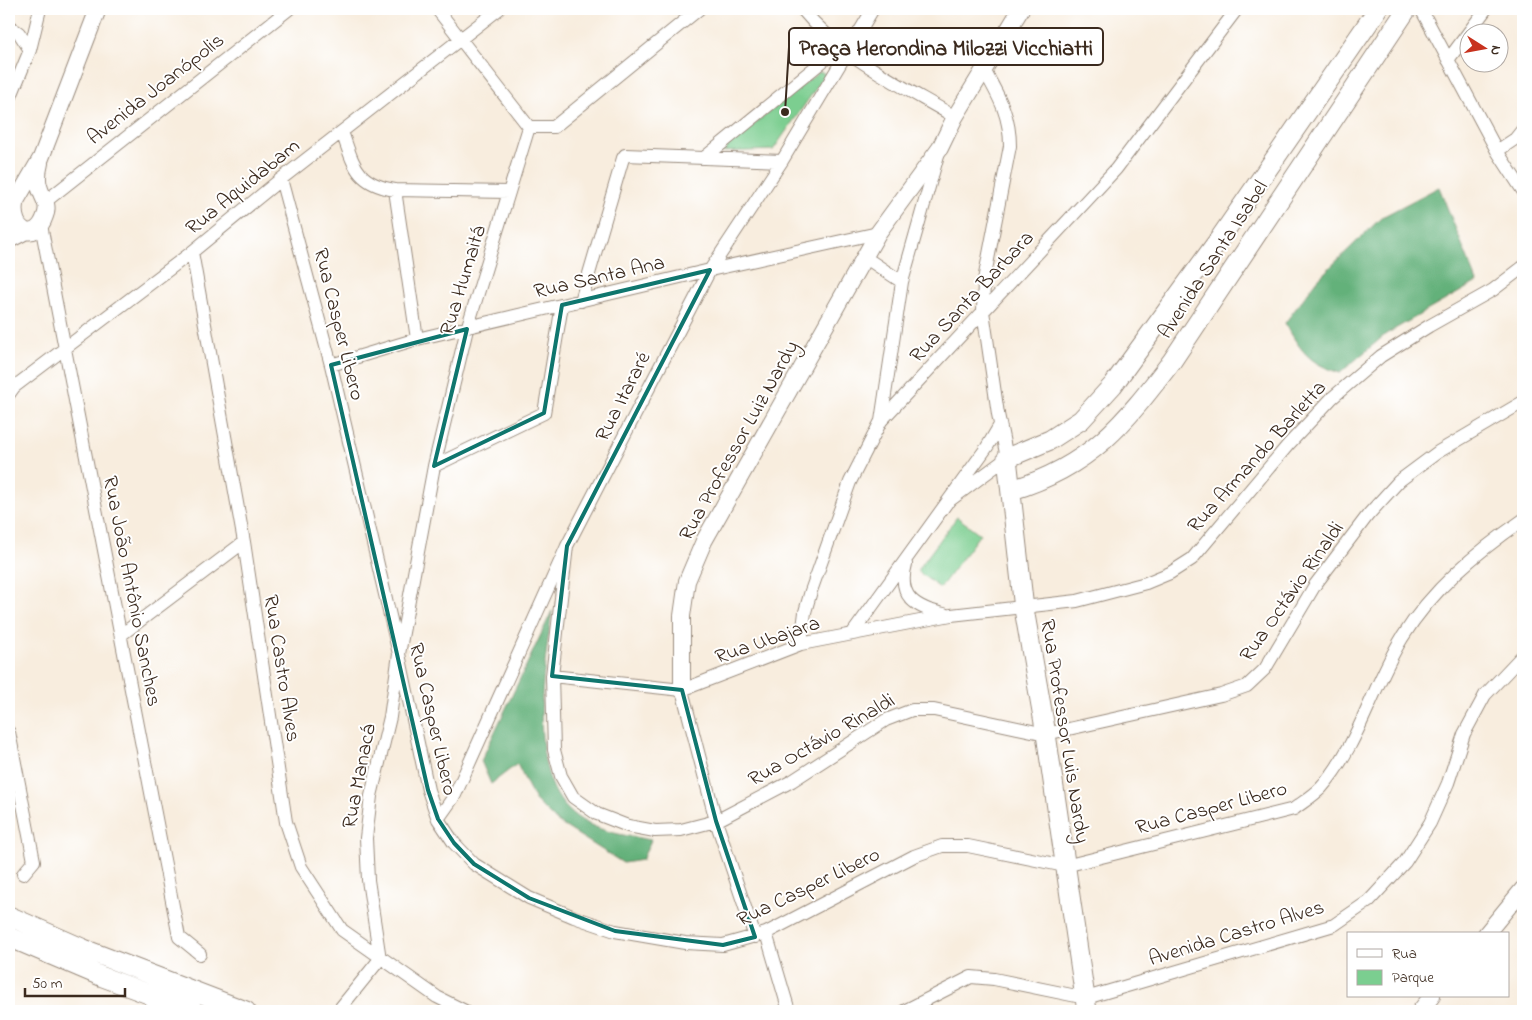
<svg xmlns="http://www.w3.org/2000/svg" width="1532" height="1020" font-family="'Indie Flower',sans-serif">
<style>
.green{fill:#7bce90;stroke:#5b7c57}
.forest{fill:#64b17a;stroke:#506e4c}
.lines{fill:none;stroke-linecap:round;stroke-linejoin:round}
.minor-casing{stroke:#9a8c7e;stroke-width:14}
.tertiary-casing{stroke:#9a8c7e;stroke-width:18}
.secondary-casing{stroke:#9a8c7e;stroke-width:21}
.minor{stroke:#fff;stroke-width:12}
.tertiary{stroke:#fff;stroke-width:16}
.secondary{stroke:#fff;stroke-width:19}
.marked{fill:none;stroke:#0f766e;stroke-width:4;stroke-linejoin:round}
.labels{text-anchor:middle;stroke-width:4;stroke-linejoin:round;paint-order:stroke}
.street-label{font-size:21px;fill:#3b2a1e;stroke:#fff}
.leader{fill:none;stroke:#3b2a1e;stroke-width:2}
.callout-dot{fill:#3b2a1e;stroke:#fff;stroke-width:2}
.callout{fill:#fff;stroke:#3b2a1e;stroke-width:2}
.callout-label{font-size:22px;text-anchor:middle;font-weight:bold;fill:#3b2a1e}
</style>
<rect width="100%" height="100%" fill="#fff"/>
<filter id="ink" filterUnits="userSpaceOnUse"><feTurbulence type="fractalNoise" baseFrequency=".02" numOctaves="2"/><feDisplacementMap in="SourceGraphic" scale="10" xChannelSelector="R" yChannelSelector="G"/><feConvolveMatrix kernelMatrix="1 2 1 2 8 2 1 2 1" color-interpolation-filters="sRGB"/></filter>
<filter id="wash" filterUnits="userSpaceOnUse"><feTurbulence type="fractalNoise" baseFrequency=".0096" numOctaves="4" result="noise"/><feDisplacementMap in="SourceGraphic" scale="20" xChannelSelector="R" yChannelSelector="G"/><feGaussianBlur stdDeviation="1.12" result="paint"/><feColorMatrix in="noise" values="0 0 0 0 0 0 0 0 0 0 0 0 0 0 0 0 0 1.4 0 .05"/><feComposite in="paint" operator="in"/></filter>
<g filter="url(#wash)">
<rect width="100%" height="100%" fill="#f8edde"/>
<path class="green" d="M819,72L826,74L773,150L720,152Z
M957,517L980,534L940,588L917,571Z"/>
<path class="forest" d="M1439,187L1477,282L1386,334L1340,373C1308,363 1301,351 1285,323L1318,279L1382,217Z
M552,611C545,665 524,772 572,813C594,832 624,835 651,840L642,860L623,863L556,821L535,800L517,764L491,784L481,761Z"/>
</g>
<g filter="url(#ink)">
<g class="lines">
<g class="minor-casing">
<path id="minor" d="M437,9L529,127
M802,9C842,58 901,85 955,117
M1421,9L1497,151L1523,191
M9,26L19,33L30,50
M1448,60L1486,9
M9,101L30,50L40,9
M529,127H554L699,9
M342,132C354,165 356,184 395,190L509,192
M1497,151L1515,139L1523,129
M704,158L840,47
M281,179L331,365L399,654L428,790L438,819L454,843L474,864L529,898L574,917L615,931L685,943L723,945L766,933L914,856L942,846H968L1065,866L1294,809C1303,802 1313,796 1321,788C1359,745 1372,687 1402,638C1432,589 1477,552 1523,520
M395,190L417,339
M46,201L289,9
M41,225L179,937L200,954
M192,252L244,542L286,822L301,867L342,930L437,997L465,1011
M866,258L902,282
M581,301L623,158L625,155L782,161
M331,365L417,339L710,270L878,233
M9,394L14,387L192,252L281,179L499,9
M881,421L902,282L938,155
M434,466L544,413L562,305
M949,501L1007,458L998,414L983,311L984,280L1010,146C1010,115 999,97 984,70
M567,546L552,676L554,750L561,776L573,797L597,814L628,826L655,831L681,830L716,821L792,781L886,720L912,710H934L1046,734L1221,695L1247,686L1265,669L1315,585L1368,515L1399,481L1438,452L1523,402
M906,564C897,596 915,608 944,614
M852,634L987,447L1000,425
M121,635L244,542
M801,644L805,612L811,591L850,482L881,421L1116,169L1237,9
M552,676L682,690L801,644L951,615L1077,601L1146,583L1170,573L1192,559L1288,445L1332,398L1381,356L1429,326L1493,290L1523,267
M682,690L716,821L755,937
M9,732L34,861L23,874
M438,819L455,795L567,546L710,270L782,161L873,9
M766,933L789,1011
M148,995L158,1011
M338,1011L380,959L368,880L366,838L371,796L390,717L399,654L434,466L467,329L529,127
M904,1011L971,977L994,979L1086,998L1334,925L1369,901L1405,862L1430,823L1448,783L1464,734L1485,695L1523,655"/>
</g>
<g class="tertiary-casing">
<path id="tertiary" d="M15,204C11,232 36,243 45,216C50,204 42,198 39,186C37,179 38,171 40,163
M9,213L41,158L98,9
M9,240L26,231
M682,690V616L687,581L704,541L878,233L940,148L955,117L1021,9
M1486,934L1523,889
M1420,1011L1432,996"/>
</g>
<g class="secondary-casing">
<path id="secondary" d="M1012,490C1091,466 1124,424 1172,361L1407,9
M9,916L84,949L246,1011
M9,937L103,977L194,1011
M1087,1011L1046,734L1024,609L1007,458L1050,440L1081,420L1113,385L1220,238L1378,9"/>
</g>
<use href="#minor" class="minor"/>
<use href="#tertiary" class="tertiary"/>
<use href="#secondary" class="secondary"/>
</g>
</g>
<path class="marked" d="M710,270L567,546L552,676L682,690L716,821L755,937L723,945L615,931L529,898L474,864L454,843L438,819L428,790L331,365L467,329L434,466L544,413L562,305Z"/>
<g class="labels">
<g class="street-label">
<text transform="translate(155 88) rotate(-38)" y="7">Avenida Joanópolis</text>
<text transform="translate(242 186) rotate(-39)" y="7">Rua Aquidabam</text>
<text transform="translate(1212 259) rotate(-57)" y="7">Avenida Santa Isabel</text>
<text transform="translate(599 276) rotate(-13)" y="7">Rua Santa Ana</text>
<text transform="translate(462 280) rotate(-73)" y="7">Rua Humaitá</text>
<text transform="translate(971 296) rotate(-47)" y="7">Rua Santa Barbara</text>
<text transform="translate(340 324) rotate(76)" y="7">Rua Casper Libero</text>
<text transform="translate(622 396) rotate(-63)" y="7">Rua Itararé</text>
<text transform="translate(738 440) rotate(-61)" y="7">Rua Professor Luiz Nardy</text>
<text transform="translate(1256 456) rotate(-48)" y="7">Rua Armando Barletta</text>
<text transform="translate(133 591) rotate(79)" y="7">Rua João Antônio Sanches</text>
<text transform="translate(1291 591) rotate(-55)" y="7">Rua Octávio Rinaldi</text>
<text transform="translate(767 639) rotate(-19)" y="7">Rua Ubajara</text>
<text transform="translate(283 668) rotate(81)" y="7">Rua Castro Alves</text>
<text transform="translate(434 719) rotate(77)" y="7">Rua Casper Libero</text>
<text transform="translate(1066 731) rotate(81)" y="7">Rua Professor Luis Nardy</text>
<text transform="translate(821 739) rotate(-30)" y="7">Rua Octávio Rinaldi</text>
<text transform="translate(358 776) rotate(-79)" y="7">Rua Manacá</text>
<text transform="translate(1211 807) rotate(-15)" y="7">Rua Casper Libero</text>
<text transform="translate(808 886) rotate(-26)" y="7">Rua Casper Libero</text>
<text transform="translate(1236 932) rotate(-17)" y="7">Avenida Castro Alves</text>
</g>
</g>
<path class="leader" d="M785 112L789 47"/>
<circle class="callout-dot" cx="785" cy="112" r="5"/>
<rect class="callout" x="789" y="28" width="314" height="37" rx="5"/>
<g class="callout-label">
<text x="946" y="55">Praça Herondina Milozzi Vicchiatti</text>
</g>
<rect width="1532" height="1020" fill="none" stroke="#fff" stroke-width="30"/>
<rect x="1347" y="932" width="162" height="65" fill="#ffffff" stroke="#b1aaa5"/>
<rect x="1357" y="949" width="25" height="8" fill="#ffffff" stroke="#b1aaa5"/>
<text x="1392" y="958" font-size="15" fill="#3b2a1e">Rua</text>
<rect x="1357" y="970" width="25" height="15" fill="#7bce90" stroke="#b1aaa5"/>
<text x="1392" y="982" font-size="15" fill="#3b2a1e">Parque</text>
<g transform="translate(1484 48) rotate(101)"><circle r="24" fill="#ffffff" stroke="#b1aaa5"/>
<path d="M0-4L9 19L0 12L-9 19Z" fill="#c8321e"/>
<text y="-8" font-size="14" font-weight="bold" text-anchor="middle" fill="#3b2a1e">N</text>
</g>
<path d="M25 988v8h100v-8" fill="none" stroke="#3b2a1e" stroke-width="2.5"/>
<text x="32" y="988" font-size="15" fill="#3b2a1e" stroke="#ffffff" stroke-width="4" paint-order="stroke">50 m</text>
</svg>
